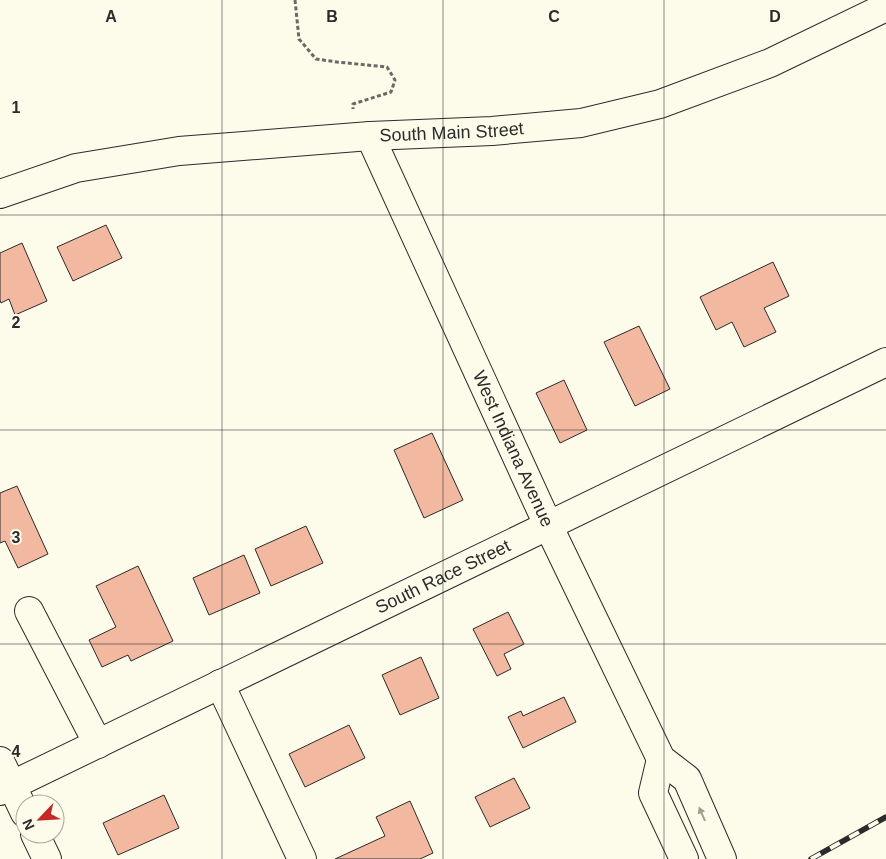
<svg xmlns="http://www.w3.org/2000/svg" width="886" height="859" font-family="Arial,sans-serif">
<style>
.building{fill:#f2b8a0;stroke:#2b2b2b}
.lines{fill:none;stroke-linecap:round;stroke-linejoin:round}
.minor-casing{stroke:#2b2b2b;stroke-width:30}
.major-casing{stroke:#2b2b2b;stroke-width:30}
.path{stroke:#6a6964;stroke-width:3;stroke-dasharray:4 2.5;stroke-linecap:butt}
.minor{stroke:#fdfbea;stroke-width:28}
.major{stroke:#fdfbea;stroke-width:28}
.rail-casing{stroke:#2b2b2b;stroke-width:5.5}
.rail{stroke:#fdfbea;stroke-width:4;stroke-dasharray:11;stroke-linecap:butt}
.oneway{fill:#9e9d94}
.grid{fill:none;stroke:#2b2b2b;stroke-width:1;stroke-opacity:0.55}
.labels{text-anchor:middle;stroke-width:4;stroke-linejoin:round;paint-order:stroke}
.street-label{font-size:18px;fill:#2b2b2b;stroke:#fdfbea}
.grid-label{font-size:16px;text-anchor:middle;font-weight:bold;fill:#2b2b2b;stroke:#fdfbea;stroke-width:4;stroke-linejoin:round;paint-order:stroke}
</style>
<rect width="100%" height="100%" fill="#fdfbea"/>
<path class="building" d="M106,225L122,258L73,281L57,247Z
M22,243L47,301L15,315L9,299L1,303L0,300V253Z
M773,262L789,296L764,308L776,332L744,347L732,322L716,330L700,297Z
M639,326L670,389L635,406L604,342Z
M564,380L587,430L560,443L536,393Z
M432,433L463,500L424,518L394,450Z
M17,486L48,554L18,568L5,541L0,543V493Z
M306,526L323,563L271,586L255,549Z
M244,555L260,593L209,615L193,578Z
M138,566L173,641L131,661L128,655L102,667L89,640L116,627L96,586Z
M508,612L524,644L504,654L511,669L497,676L473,629Z
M421,657L439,698L400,715L382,675Z
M564,697L576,722L523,748L508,717L521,711L523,716Z
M349,725L365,758L305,787L289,754Z
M514,778L530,808L490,827L475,797Z
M164,795L179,828L118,855L103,823Z
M410,801L433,853L420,859H335L385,836L376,817Z"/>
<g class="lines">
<g class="minor-casing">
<g id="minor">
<path d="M29,611L98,744"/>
<path d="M220,684L302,859"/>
<path d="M0,761L25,813"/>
<path id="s1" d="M0,791L886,362"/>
<path d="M35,834L47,859"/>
</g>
</g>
<g class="major-casing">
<g id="major">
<path id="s2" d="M370,136L548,525L661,759L687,779L722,859"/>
<path id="s3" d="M0,194L76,168L179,151L370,136L492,131L581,123L660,104L770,63L886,7"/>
<path d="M661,759L653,793L684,859"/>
</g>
</g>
<path class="path" d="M295,0L299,39L316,59L337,62L387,67L395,80L391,92L353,104V109"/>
<use href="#minor" class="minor"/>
<use href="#major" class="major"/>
<g class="rail-casing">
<path id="rail" d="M811,859L886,817"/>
</g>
<use href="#rail" class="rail"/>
</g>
<defs><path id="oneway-solid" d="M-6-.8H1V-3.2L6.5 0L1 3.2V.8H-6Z" transform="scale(1.25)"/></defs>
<use class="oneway" href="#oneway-solid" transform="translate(702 814) rotate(-114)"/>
<path class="grid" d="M222,0V859M443,0V859M664,0V859M0,215H886M0,430H886M0,644H886"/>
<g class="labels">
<g class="street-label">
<text dy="6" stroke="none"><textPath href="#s3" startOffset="458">South Main Street</textPath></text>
<text dy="6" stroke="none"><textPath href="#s2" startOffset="344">West Indiana Avenue</textPath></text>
<text dy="6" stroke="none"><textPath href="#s1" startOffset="492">South Race Street</textPath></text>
</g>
</g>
<g class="grid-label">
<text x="111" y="22">A</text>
<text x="332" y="22">B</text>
<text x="554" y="22">C</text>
<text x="775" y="22">D</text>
<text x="16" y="113">1</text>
<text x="16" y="328">2</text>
<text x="16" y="543">3</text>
<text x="16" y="757">4</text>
</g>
<g transform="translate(40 819) rotate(245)"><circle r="24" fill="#fdfbea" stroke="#a9a89e"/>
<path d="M0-4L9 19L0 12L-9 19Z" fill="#c62828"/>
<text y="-8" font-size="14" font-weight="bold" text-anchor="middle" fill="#2b2b2b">N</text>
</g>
</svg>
